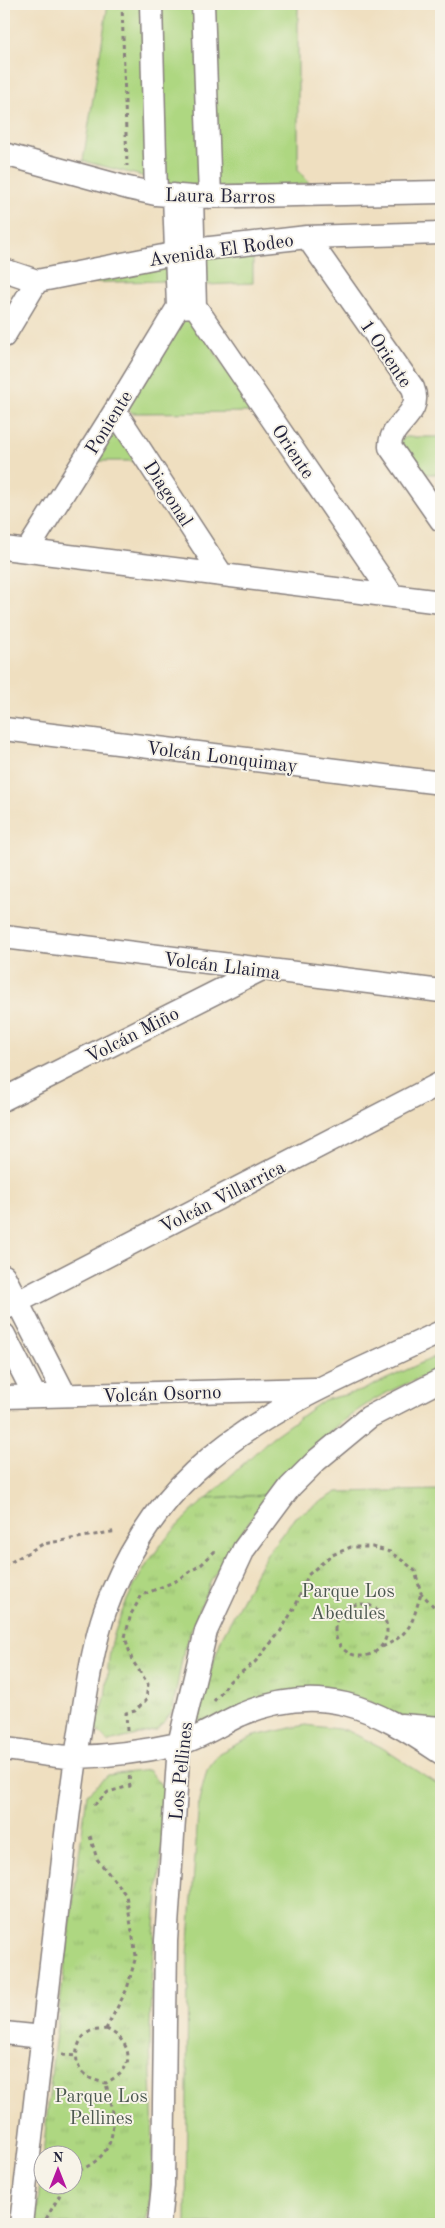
<svg xmlns="http://www.w3.org/2000/svg" width="445" height="2228" font-family="'Old Standard TT',serif">
<style>
.grass{fill:#aed781;stroke:#687c5e}
.park{fill:url(#park-tufts);stroke:#687c5e}
.lines{fill:none;stroke-linecap:round;stroke-linejoin:round}
.minor-casing{stroke:#88807e;stroke-width:25}
.path{stroke:#88807e;stroke-width:3;stroke-dasharray:4 4;stroke-linecap:butt}
.minor{stroke:#fff;stroke-width:22}
.labels{text-anchor:middle;stroke-width:4;stroke-linejoin:round;paint-order:stroke}
.street-label{font-size:19px;fill:#22223b;stroke:#f7f3e8}
.park-label{font-size:19px;fill:#4c5850;stroke:#f7f3e8}
</style>
<defs>
<pattern id="park-tufts" width="24" height="20" patternUnits="userSpaceOnUse" patternTransform="scale(1.25)"><rect width="24" height="20" fill="#aed781"/><path d="M3 7l-1-3M5 7V3M7 7l1-3M15 17l-1-3M17 17v-4M19 17l1-3" fill="none" stroke="#95b870"/></pattern>
</defs>
<rect width="100%" height="100%" fill="#f7f3e8"/>
<filter id="ink" filterUnits="userSpaceOnUse"><feTurbulence type="fractalNoise" baseFrequency=".02" numOctaves="2"/><feDisplacementMap in="SourceGraphic" scale="10" xChannelSelector="R" yChannelSelector="G"/><feConvolveMatrix kernelMatrix="1 2 1 2 8 2 1 2 1" color-interpolation-filters="sRGB"/></filter>
<filter id="wash" filterUnits="userSpaceOnUse"><feTurbulence type="fractalNoise" baseFrequency=".0096" numOctaves="4" result="noise"/><feDisplacementMap in="SourceGraphic" scale="20" xChannelSelector="R" yChannelSelector="G"/><feGaussianBlur stdDeviation="1.12" result="paint"/><feColorMatrix in="noise" values="0 0 0 0 0 0 0 0 0 0 0 0 0 0 0 0 0 1.4 0 .05"/><feComposite in="paint" operator="in"/></filter>
<g filter="url(#wash)">
<rect width="100%" height="100%" fill="#efdfc0"/>
<path class="grass" d="M108,4H298V170L309,183L273,189L185,187L83,161Z
M253,251V283L206,285L202,254Z
M168,262V281L60,283Z
M184,314L192,315L252,412L132,413L126,407Z
M116,427L136,461H96Z
M406,437H441V474H421L398,442Z
M441,1354V1369C419,1379 393,1388 372,1401C331,1426 300,1460 268,1495L207,1498L271,1438L324,1400L361,1391Z
M305,1725L346,1730L381,1747L436,1783L441,1784V2224H186L188,1955L199,1800L207,1770L219,1753L254,1736Z"/>
<path class="park" d="M441,1490V1722L405,1718L361,1698L191,1729L222,1637L266,1555L295,1517L337,1492Z
M268,1495L226,1554L209,1585L184,1649L172,1712L157,1730L108,1742L94,1727C97,1719 102,1710 104,1702C108,1683 107,1662 112,1642C128,1583 161,1537 207,1498Z
M148,1770L168,1793C160,1871 151,1949 150,2028C150,2093 158,2159 146,2224H36L42,2159V2186H72V2156L43,2155L53,2057L87,1794L108,1775Z"/>
</g>
<g filter="url(#ink)">
<g class="lines">
<g class="minor-casing">
<path id="minor" d="M151,4L156,194
M203,4L210,197
M4,154L128,188L156,194L192,197L441,192
M174,195L178,307
M192,197L195,306
M307,237L413,388C424,415 389,423 390,447L441,520
M4,270L37,281L193,250L307,237L441,233
M195,306L393,596
M4,336L37,281
M115,411L222,575
M4,548L441,602
M27,551L115,411L178,307L195,306
M4,729L441,783
M4,937L441,991
M4,1099L260,970
M4,1276L65,1395
M4,1309L441,1083
M4,1335L35,1396
M4,1397L315,1389
M401,1725L441,1728
M4,1749C27,1751 52,1757 76,1757C109,1756 145,1751 178,1744C199,1739 220,1724 240,1715C321,1681 373,1707 441,1753
M4,2033L43,2037
M21,2224C35,2103 49,1982 63,1860C69,1807 76,1754 85,1700C90,1670 95,1640 105,1611C123,1560 154,1509 194,1472C264,1407 356,1372 441,1332
M159,2224L163,2185L166,1941L179,1744L206,1631L244,1549L290,1487L317,1460L369,1417L441,1380"/>
</g>
<path class="path" d="M122,4L127,166
M4,1566L43,1544L117,1531
M335 1630a26 26 0 1 1 52 0a26 26 0 1 1-52 0Z
M382,1647C412,1633 412,1623 421,1593
M214,1701L230,1681L255,1662L280,1632L296,1605L308,1575L330,1556L351,1547H372L390,1552L406,1563L415,1571L421,1593L441,1614
M127,1731L126,1713L135,1711L146,1700L148,1684L132,1660L125,1637L131,1614L142,1595L176,1581L202,1564L217,1549
M94,1805L108,1792L130,1786L129,1774
M90,1836L97,1859L126,1895L136,1956L127,1989L106,2029
M106,2029C124,2036 137,2057 120,2074C116,2077 111,2080 106,2083C97,2081 88,2079 82,2072C72,2060 76,2038 91,2031C95,2030 102,2030 106,2029Z
M62,2055L76,2056
M72,2174C80,2170 90,2166 97,2160C121,2139 112,2110 106,2083
M46,2219L65,2186"/>
<use href="#minor" class="minor"/>
</g>
</g>
<g class="labels">
<g class="street-label">
<text transform="translate(220 195) rotate(1)" y="7">Laura Barros</text>
<text transform="translate(221 249) rotate(-8)" y="7">Avenida El Rodeo</text>
<text transform="translate(387 353) rotate(56)" y="7">1 Oriente</text>
<text transform="translate(108 422) rotate(-58)" y="7">Poniente</text>
<text transform="translate(294 451) rotate(56)" y="7">Oriente</text>
<text transform="translate(169 493) rotate(57)" y="7">Diagonal</text>
<text transform="translate(222 756) rotate(7)" y="7">Volcán Lonquimay</text>
<text transform="translate(222 965) rotate(7)" y="7">Volcán Llaima</text>
<text transform="translate(132 1034) rotate(-27)" y="7">Volcán Miño</text>
<text transform="translate(222 1196) rotate(-27)" y="7">Volcán Villarrica</text>
<text transform="translate(162 1393) rotate(-2)" y="7">Volcán Osorno</text>
<text transform="translate(180 1771) rotate(-84)" y="7">Los Pellines</text>
</g>
<g class="park-label">
<text x="348" y="1597">Parque Los<tspan x="348" dy="22">Abedules</tspan></text>
<text x="101" y="2102">Parque Los<tspan x="101" dy="22">Pellines</tspan></text>
</g>
</g>
<rect width="445" height="2228" fill="none" stroke="#f7f3e8" stroke-width="20"/>
<g transform="translate(58 2170)"><circle r="24" fill="#f7f3e8" stroke="#a29fa3"/>
<path d="M0-4L9 19L0 12L-9 19Z" fill="#b5179e"/>
<text y="-8" font-size="14" font-weight="bold" text-anchor="middle" fill="#22223b">N</text>
</g>
</svg>
